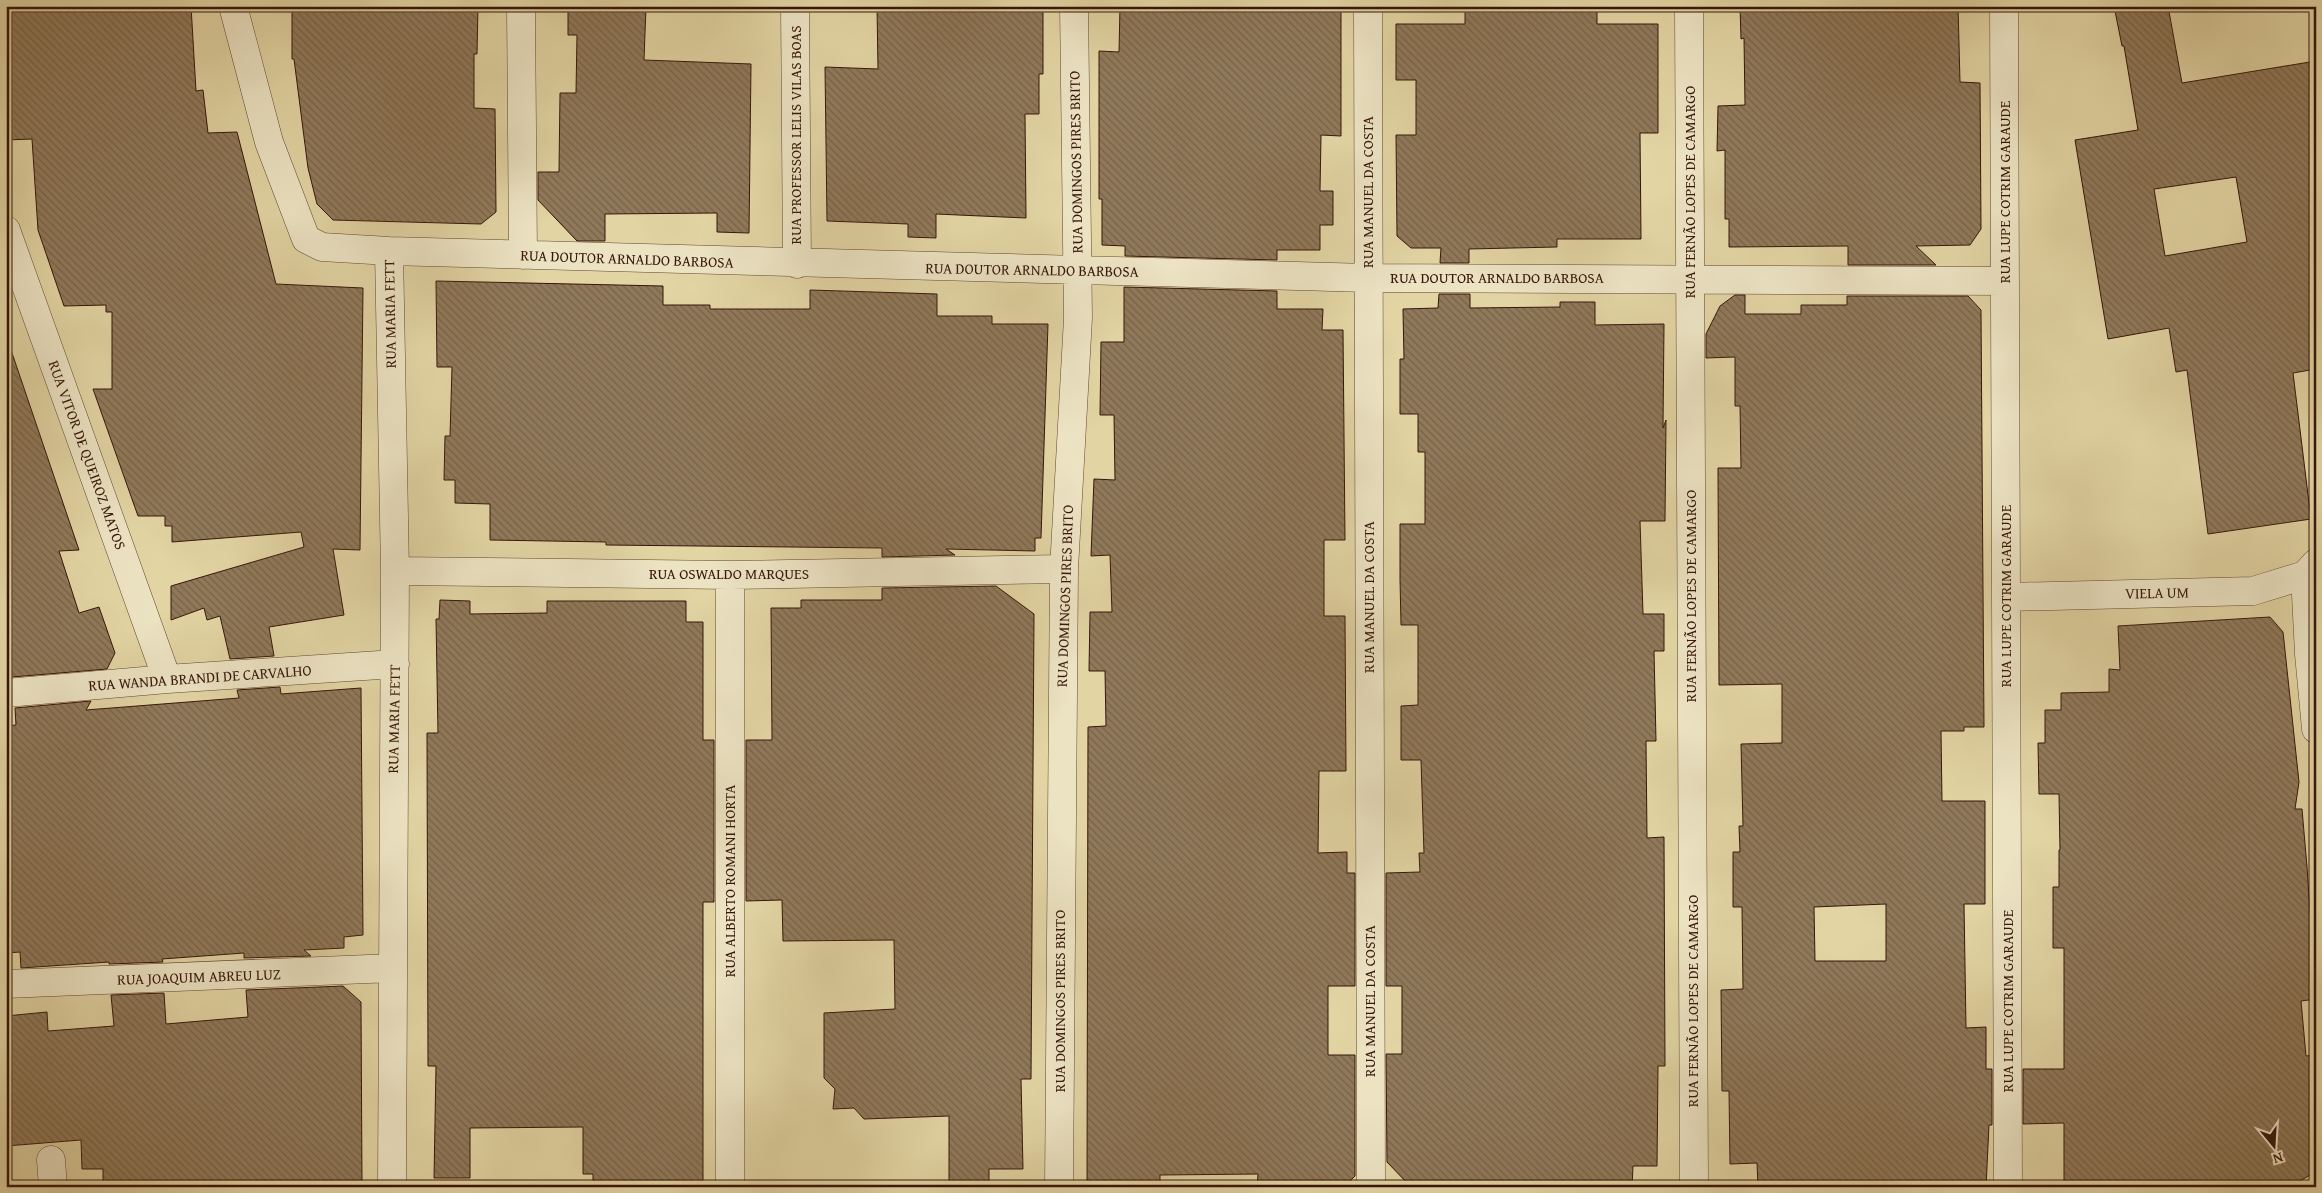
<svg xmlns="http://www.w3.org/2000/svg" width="2322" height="1193" font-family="'Gentium Book Plus',serif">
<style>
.building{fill:url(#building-back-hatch);stroke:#37160a;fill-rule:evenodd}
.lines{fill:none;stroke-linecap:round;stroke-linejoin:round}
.minor-casing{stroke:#624630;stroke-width:29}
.minor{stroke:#ece3c3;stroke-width:28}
.labels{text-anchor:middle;stroke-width:5;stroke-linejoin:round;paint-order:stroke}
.street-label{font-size:15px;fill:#37160a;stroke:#ece3c3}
</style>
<defs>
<pattern id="building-back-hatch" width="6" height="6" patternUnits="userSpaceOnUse" patternTransform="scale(1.25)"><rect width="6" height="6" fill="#90795a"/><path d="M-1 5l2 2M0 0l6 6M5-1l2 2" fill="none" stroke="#766249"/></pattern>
</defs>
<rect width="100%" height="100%" fill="#e2d4a3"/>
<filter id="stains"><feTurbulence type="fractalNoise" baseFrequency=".004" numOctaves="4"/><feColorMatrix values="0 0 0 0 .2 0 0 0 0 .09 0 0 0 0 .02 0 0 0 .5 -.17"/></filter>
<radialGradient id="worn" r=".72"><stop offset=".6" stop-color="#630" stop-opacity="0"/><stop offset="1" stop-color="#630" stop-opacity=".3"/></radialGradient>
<path class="building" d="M6,6H191L196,91L203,90L208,133L237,132L276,284L363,288L360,550L333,549L344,615L269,627L274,656L230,659L220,616L207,620L204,608L171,620V586L304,547L301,532L172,542V526H165V516H138L93,389H112V312H106V305L64,306L38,230L32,139L6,140Z
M292,6H478L477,54H474V108L495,109L496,212L481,224L333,220L317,204L308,168L294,59H292Z
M568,6H646L644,60L751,64L749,233L717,232V213L605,214V241H577L538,200V172H559L560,93H576L577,35H568Z
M877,6H1043V74H1039V114H1025L1026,218L936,214V238L908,237V224L827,221L825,67L878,69Z
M1120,6H1341V136L1321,135L1320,191H1333V225H1320V250H1277V260L1125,256V246L1102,245V199H1099V51L1119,52Z
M1465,6H1597V24H1658V133H1640L1641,239H1557V247L1469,249V263H1440L1441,248H1411L1397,236L1396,135H1416V80H1396V24H1465Z
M1740,6H1958L1960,82L1980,83L1981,229L1970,245L1916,246L1936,265H1848V246L1729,247V219H1725V150L1717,151L1718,106L1745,105L1744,38L1741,39Z
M2114,6H2168L2182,83L2316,61V369L2293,373L2311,519L2208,534L2187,370L2176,372L2169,328L2108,339L2075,140L2138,130L2124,46H2122ZM2236,177L2247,242L2165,256L2154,189Z
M436,281L663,286V305H710V309H810V290L937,294V316H992V324H1048L1041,538H1035V551L946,549L955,555L882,557V548L606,545V542L490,540V504L455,503V480H444L445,436H450L452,367H437Z
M1124,287L1277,291V309H1323L1322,330H1343L1345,540H1324V616H1345L1346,771H1319L1318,853L1347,852V873H1355V986H1328V1055H1355V1176L1344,1187H1257L1258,1174L1160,1175V1187H1087L1088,727L1106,726L1105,671H1089L1090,612H1112L1110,555L1091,556L1094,479L1115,480L1114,415H1100L1101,342H1124Z
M1439,294H1470V308L1560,307V302H1595V325L1664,324L1663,428L1666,420L1665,521H1640L1643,614H1664V651H1654L1656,741H1646L1647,838L1664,837L1665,1066H1658L1657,1166H1633L1632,1187H1411L1387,1162L1386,1054H1402V986H1386V873L1420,872L1419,853H1424L1421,760H1401V706L1418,705V625H1401L1400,579V524H1425V452H1418V414H1400V359H1404L1403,309L1438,308Z
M1735,295H1745V314H1801V305H1847V296H1968L1981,310L1984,727H1964V731H1941L1942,801H1985V904H1964L1966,1028L1986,1027V1069H1992V1125H1989L1986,1187H1758L1757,1163L1730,1164L1729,1091H1722L1721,990L1743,989L1742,907H1733V852H1740L1739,826H1743L1741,744L1782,743V684L1719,685L1718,468H1741L1740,406H1735V357L1706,358V334L1720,306ZM1886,904V961H1815L1814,907Z
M11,350L79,550L59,551L79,613L99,607L115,653L107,669L12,677V670H6V351Z
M996,586L1034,614L1031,1079H1021L1023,1169H989V1187H949V1116L864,1119L854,1108L833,1109L835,1089L824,1078V1013L895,1009L894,940L783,941L782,900L746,901V740H772L771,608H801V600H882V588Z
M440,600L470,601V614L547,613V601H686V622H703V740H714V902H703V1187H660V1182H593V1174H583V1127L470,1128V1178H434L436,1066H428L427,733H438L436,619H439Z
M2270,617L2283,632L2299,782L2295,809H2302L2307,867L2316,999L2301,1001L2306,1056L2316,1055V1172L2294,1184L2267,1187H2219L2218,1182L2183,1181L2092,1182V1187H2064V1123L2023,1124V1069H2064V948H2053V887H2059V850H2060L2059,794H2039L2038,743H2045V710H2061V693L2109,692V669L2120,670L2118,626Z
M280,687L281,694L361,688L363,935L344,937V948L304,950L311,956L244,958V953L162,959L163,962L109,964V962L21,968L20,952L6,953V726L16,725L15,708L91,701L86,710L239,698L237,690Z
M343,986L361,1002L362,1187H103V1169H82L81,1140L6,1146V1016L47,1012L48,1031L114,1026L111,995L164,993L166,1024L248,1017L246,990Z"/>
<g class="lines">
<g class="minor-casing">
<path id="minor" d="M233,6L269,142L306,239L322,247L389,251L1368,278L2005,281
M521,6L523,255
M795,6L797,264
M1368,6L1371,1187
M1689,6L1694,1187
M2004,6L2008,1187
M6,230L167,679
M389,251L395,571L392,1187
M2316,563L2305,575L2309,654L2316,729
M395,571L730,575L1064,569
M730,575V1187
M2007,597L2253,591L2305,575
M6,693L167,679L395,664
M6,984L392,968
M51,1160L53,1187
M1059,1187L1064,569L1078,318L1074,6"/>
</g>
<use href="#minor" class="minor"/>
</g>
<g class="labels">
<g class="street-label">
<text transform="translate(796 135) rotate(-90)" y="5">RUA PROFESSOR LELIS VILAS BOAS</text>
<text transform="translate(1076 162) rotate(-91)" y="5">RUA DOMINGOS PIRES BRITO</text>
<text transform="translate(1368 192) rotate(-90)" y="5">RUA MANUEL DA COSTA</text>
<text transform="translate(1690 192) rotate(-90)" y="5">RUA FERNÃO LOPES DE CAMARGO</text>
<text transform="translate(2005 192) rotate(-90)" y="5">RUA LUPE COTRIM GARAUDE</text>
<text transform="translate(627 259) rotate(2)" y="5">RUA DOUTOR ARNALDO BARBOSA</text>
<text transform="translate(1032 270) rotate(1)" y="5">RUA DOUTOR ARNALDO BARBOSA</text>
<text x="1497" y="283">RUA DOUTOR ARNALDO BARBOSA</text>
<text transform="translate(390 314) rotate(-91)" y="5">RUA MARIA FETT</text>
<text transform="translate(87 455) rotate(70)" y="5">RUA VITOR DE QUEIROZ MATOS</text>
<text x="729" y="579">RUA OSWALDO MARQUES</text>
<text transform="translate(2157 593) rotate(-1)" y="5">VIELA UM</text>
<text transform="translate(1065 596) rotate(-88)" y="5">RUA DOMINGOS PIRES BRITO</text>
<text transform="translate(1691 596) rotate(-90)" y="5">RUA FERNÃO LOPES DE CAMARGO</text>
<text transform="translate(2006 596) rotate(-90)" y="5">RUA LUPE COTRIM GARAUDE</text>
<text transform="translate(1369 597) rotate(-90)" y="5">RUA MANUEL DA COSTA</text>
<text transform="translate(200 678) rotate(-4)" y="5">RUA WANDA BRANDI DE CARVALHO</text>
<text transform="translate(394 719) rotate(-89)" y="5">RUA MARIA FETT</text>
<text transform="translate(730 881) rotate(-90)" y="5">RUA ALBERTO ROMANI HORTA</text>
<text transform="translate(199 977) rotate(-2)" y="5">RUA JOAQUIM ABREU LUZ</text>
<text transform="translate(1060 1001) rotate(-90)" y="5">RUA DOMINGOS PIRES BRITO</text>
<text transform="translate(1370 1001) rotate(-90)" y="5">RUA MANUEL DA COSTA</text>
<text transform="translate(1693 1001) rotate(-90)" y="5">RUA FERNÃO LOPES DE CAMARGO</text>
<text transform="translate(2008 1001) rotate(-90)" y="5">RUA LUPE COTRIM GARAUDE</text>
</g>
</g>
<rect width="2322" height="1193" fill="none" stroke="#e2d4a3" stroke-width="25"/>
<rect x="8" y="8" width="2307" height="1178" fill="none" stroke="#37160a" stroke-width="2.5"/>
<rect x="12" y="12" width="2297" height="1168" fill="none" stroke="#37160a"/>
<g transform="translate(2274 1146) rotate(162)" stroke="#ece3c3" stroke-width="4" paint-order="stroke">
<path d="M0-4L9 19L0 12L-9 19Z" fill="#37160a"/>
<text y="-8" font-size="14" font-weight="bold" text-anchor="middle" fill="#37160a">N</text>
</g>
<rect width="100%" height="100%" filter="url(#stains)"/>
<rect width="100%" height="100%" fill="url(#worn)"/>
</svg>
